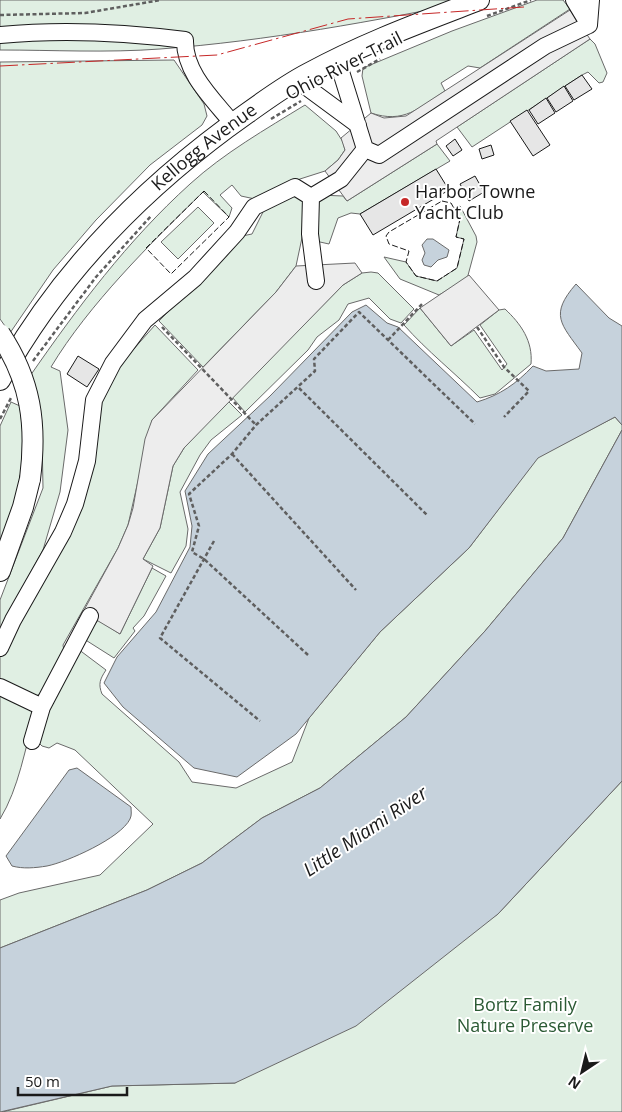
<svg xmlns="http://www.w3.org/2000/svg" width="622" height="1112" font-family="'Open Sans',sans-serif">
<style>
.green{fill:#e0efe3;stroke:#6a6a6a}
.parking{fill:#ededed;stroke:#6a6a6a}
.water{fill:#c6d2dc;stroke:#6a6a6a}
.building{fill:#e6e6e6;stroke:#1a1a1a}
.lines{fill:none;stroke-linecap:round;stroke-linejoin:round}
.minor-casing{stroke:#1a1a1a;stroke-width:18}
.major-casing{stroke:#1a1a1a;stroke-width:22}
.path{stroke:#5f5f5f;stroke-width:2.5;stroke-dasharray:4 2.5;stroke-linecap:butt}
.minor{stroke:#fff;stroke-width:16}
.major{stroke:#fff;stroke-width:20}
.major-bridge-casing{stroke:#1a1a1a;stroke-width:22;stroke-linecap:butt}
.major-bridge{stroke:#fff;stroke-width:20}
.fence{stroke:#1a1a1a;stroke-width:1;stroke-dasharray:6 2.5;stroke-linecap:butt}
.power{stroke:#c62828;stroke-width:1;stroke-dasharray:18 4 2.5 4;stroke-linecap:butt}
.poi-dot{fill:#c62828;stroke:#fff;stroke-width:2}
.labels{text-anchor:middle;stroke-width:4;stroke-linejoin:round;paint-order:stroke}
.street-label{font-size:18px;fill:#1a1a1a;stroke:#fff}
.poi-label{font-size:18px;fill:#1a1a1a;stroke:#fff;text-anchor:start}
.park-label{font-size:18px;fill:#2b5a34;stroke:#fff}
.water-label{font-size:19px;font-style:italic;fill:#1a1a1a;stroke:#fff}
</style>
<rect width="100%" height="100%" fill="#fff"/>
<path class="green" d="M0,0H479C374,21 267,41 160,49C107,53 53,50 0,50Z
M537,0H563L570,9L480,68L468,66L441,83L445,91C419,108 404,124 371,113L362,76L363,68L452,31Z
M590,39L595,44L607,73L603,82L599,83L588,72L582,75L472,147L457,127Z
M174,60L204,104L207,116L202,125L150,165L96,220L53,270L10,333L0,319V62Z
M305,105L336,131L343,142L345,150L338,160L325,171L300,179L255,199L241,196L232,185L220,195L232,208L229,217L203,192C151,243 89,304 51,367L60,371L68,430L60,492L43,550L17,597L0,634V600L43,488L42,437L30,376C78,307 127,241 190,184C224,153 266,129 305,105Z
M437,144L450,161L360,214L351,213L338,218L329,244L320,242L316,239L319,195L343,196L347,201Z
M298,191L305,200L303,233L296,266L276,292L203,367L159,321L242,236L252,234L264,210Z
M460,206L476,236L477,242L467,279L439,295L400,279L384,257L406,262L416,276L437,281L457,268L464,239L456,237L460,219L454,208Z
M198,207L214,223L178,259L161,242Z
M371,272L378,273L414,309L401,323L390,319L369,298L348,304L339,320L317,337L308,350L245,412L232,397L343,285L362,273Z
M420,308L451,346L474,330L502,370L507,364L480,325L499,310L505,309C521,324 533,341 531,364L495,394L480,398C455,373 427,351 404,325Z
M155,325L198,370L152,420L128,525L118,548L63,645L64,651L46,691L32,698L5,686L0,678V657L14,627L62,540L98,404L109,377Z
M228,401L242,415L211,440L200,455L180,492L188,529L186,546L171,573L143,559L160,528L173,466L184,448Z
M11,402L20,406L23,434V482L0,551V426Z
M615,417L622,425V430L563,538L485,631L406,717L320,788L262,818L202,863L147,890L0,948V900L19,893L100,875L153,824L75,750L57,743L49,748L42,746L37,741L43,714L78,649L106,670C100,679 98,684 102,694L179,762L192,782L236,788L292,762L309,718L380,632L469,548L538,457Z
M152,568L166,576L144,616L133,628L135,631L114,658L84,639L98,620L120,634Z
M0,693L25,703L35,714C25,748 19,788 0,819Z
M622,781V1112H2L112,1086L235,1083L498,914Z"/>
<path class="parking" d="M570,10L590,39L436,141L437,144L347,201L325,171L338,160L345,150L341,138L371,113L384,118L406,116Z
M355,263L362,273L343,285L184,448L173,466L160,528L143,559L153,566L120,634L83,612L118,548L128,525L133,508L145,439L152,420L276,292L296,266Z
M469,275L499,310L451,346L420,308Z"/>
<path class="water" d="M427,239H433L449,250L447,257L438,260L431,267L424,265L422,260L425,253L422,245Z
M576,284L609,318L622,326V425L615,417L538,458L469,548L380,632L296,734L237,777L194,768L123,707L104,683L117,657L156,612L190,547L192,526L185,491L208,454L270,396L352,312L366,305L387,323L398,327L477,402C500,395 516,384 533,366L546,371L579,369L582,353C561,324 549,315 576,284Z
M622,430V781L498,914L356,1026L235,1083L112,1086L0,1112V948L147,890L202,863L262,818L320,788L406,717L485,631L563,538Z
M77,768L131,807C131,811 132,815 130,819C121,838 67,862 47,866C35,868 23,869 12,866L6,856L69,770Z"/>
<path class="building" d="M582,75L592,89L574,100L565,86Z
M564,86L573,101L556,112L547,98Z
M546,98L555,113L538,124L529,110Z
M527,110L550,145L533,156L510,121Z
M455,139L462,150L453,156L446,146Z
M491,145L494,155L482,159L479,149Z
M436,169L449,190L373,235L360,214Z
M475,176L484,192L469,201L460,184Z
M78,356L99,369L87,387L67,374Z"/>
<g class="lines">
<g class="minor-casing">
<path id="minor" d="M574,0L589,25
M589,25L591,0
M0,35C62,29 123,32 185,40C184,73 214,100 233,124
M337,59L365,149
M297,80L358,125
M365,149L379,155L545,46L589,25
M316,281L310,234L311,197L341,179L365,149
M0,648L13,620L63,532L75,504L87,461L94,400L113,363L145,320L195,278L237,232L254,207L295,187L311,197
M0,687L42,707
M32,741L42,707L90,616"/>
</g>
<g class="major-casing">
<g id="major">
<path id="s1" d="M0,380C55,279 135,196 228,127C255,108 280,88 309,73C364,43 422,22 479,0"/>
<path d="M0,571L23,507L30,479"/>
</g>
</g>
<path class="path" d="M0,15L85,13L161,0
M487,16L531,0
M357,72L380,59
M271,119L301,101
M162,327L256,425
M477,327L504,367L529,391L504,417
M388,340L423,303
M33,361L96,277L151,216
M299,388L427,515
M0,419L11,398
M232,454L356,590
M214,541L160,638L260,721
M308,655L204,559L192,552L199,526L189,494L232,454L256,425L315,371L314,359L359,312L475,424"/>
<use href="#minor" class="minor"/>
<use href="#major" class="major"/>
<g class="major-bridge-casing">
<path id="major-bridge" d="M0,334C31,381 37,424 30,479"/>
</g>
<use href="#major-bridge" class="major-bridge"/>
<path class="fence" d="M204,191L229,217L171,274L146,248Z
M442,201L451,203L460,219L456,237L464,239L457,268L437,281L416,276L406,262L409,251L389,244L386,236L389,232Z"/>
<path class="power" d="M0,66L217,55L348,19L524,7"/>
</g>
<circle class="poi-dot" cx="405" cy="202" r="5"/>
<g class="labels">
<g class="street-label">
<text transform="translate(344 66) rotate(-27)" y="6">Ohio River Trail</text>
<text dy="6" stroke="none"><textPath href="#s1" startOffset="312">Kellogg Avenue</textPath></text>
</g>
<g class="poi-label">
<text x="415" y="198">Harbor Towne<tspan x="415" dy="21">Yacht Club</tspan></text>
</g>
<g class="park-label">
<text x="525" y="1011">Bortz Family<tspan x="525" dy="21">Nature Preserve</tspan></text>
</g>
<g class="water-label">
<text transform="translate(365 831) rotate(-34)" y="7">Little Miami River</text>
</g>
</g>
<g transform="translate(582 1072) rotate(215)" stroke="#ffffff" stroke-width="4" paint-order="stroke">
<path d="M0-4L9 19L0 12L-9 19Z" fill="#1a1a1a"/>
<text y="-8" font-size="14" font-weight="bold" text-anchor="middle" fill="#1a1a1a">N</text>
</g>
<path d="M18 1087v8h109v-8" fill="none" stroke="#1a1a1a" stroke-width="2.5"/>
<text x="25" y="1087" font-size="15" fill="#1a1a1a" stroke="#ffffff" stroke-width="4" paint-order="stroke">50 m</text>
</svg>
